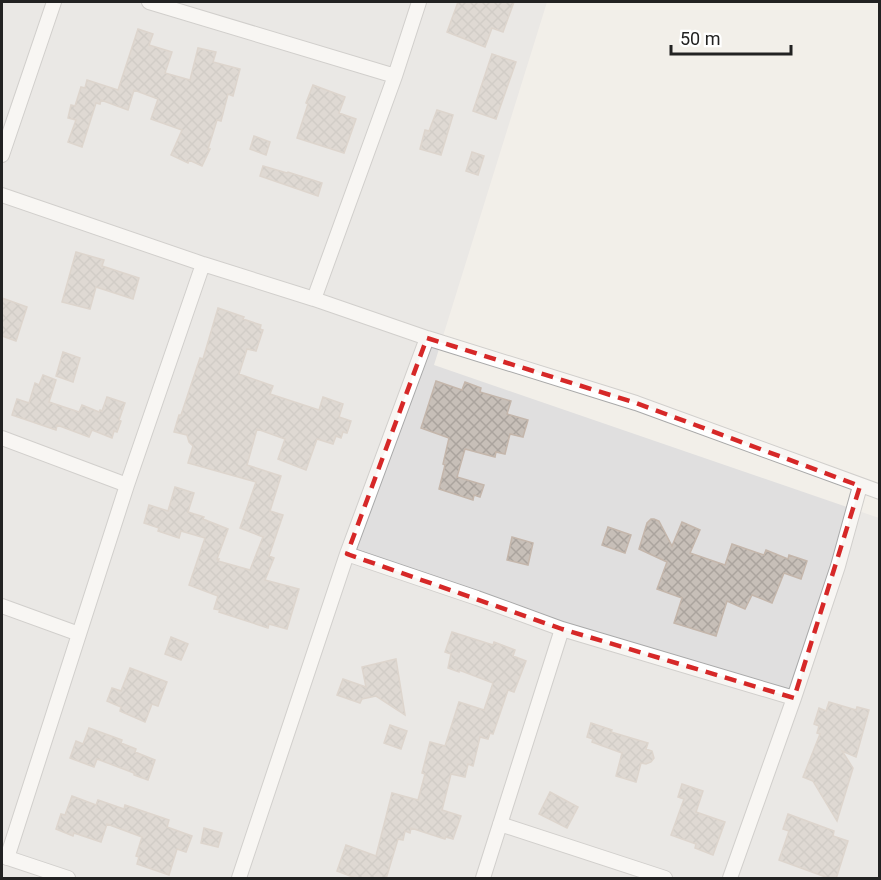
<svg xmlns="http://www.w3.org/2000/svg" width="881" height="880" font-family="Roboto,sans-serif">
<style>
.residential{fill:#e0dfdf}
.building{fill:url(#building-cross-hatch);stroke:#c4b6ab;stroke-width:1.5}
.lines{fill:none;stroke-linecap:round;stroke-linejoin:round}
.street-casing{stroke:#a9a9a9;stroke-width:16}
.street{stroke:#fff;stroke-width:14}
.marked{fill:none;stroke:#d62828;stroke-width:4.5;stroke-dasharray:12 8;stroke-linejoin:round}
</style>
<defs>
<pattern id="building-cross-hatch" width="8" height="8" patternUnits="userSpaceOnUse" patternTransform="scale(1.5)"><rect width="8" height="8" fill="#c7bfb8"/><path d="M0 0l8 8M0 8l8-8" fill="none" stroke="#aba49e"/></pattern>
</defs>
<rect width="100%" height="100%" fill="#f2efe9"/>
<path class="residential" d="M2,2H547L434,365L879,518V878H2Z"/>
<path class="building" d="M458,2H514L503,32L492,28L485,47L447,32Z
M138,29L153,34L149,45L172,52L165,73L190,80L198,48L216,52L213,62L240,69L233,96L228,94L221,121L217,120L208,149H210L202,166L189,160L188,163L171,155L182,130L151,119L158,99L134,90L128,110L101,100L100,104L96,103L82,147L68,142L76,120L68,118L71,105L75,106L81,87L85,88L87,80L118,90Z
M492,54L516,62L496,119L473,111Z
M313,85L345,97L339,113L356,119L344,153L297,138L308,104L306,103Z
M437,110L453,115L441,155L420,149L425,130L429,131Z
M254,136L270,142L266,155L250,149Z
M472,152L484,156L478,175L466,171Z
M263,166L287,173L288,172L322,183L318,196L260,176Z
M76,252L104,260L102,266L139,278L133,299L96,287L90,309L62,302Z
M2,298L27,307L16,341L2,336Z
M218,308L244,317L243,319L261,325L260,329L263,330L256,351L247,349L239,374L273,386L270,394L319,410L323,397L343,404L339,417L351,421L347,433L343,432L341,438L336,436L333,444L317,439L306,470L278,459L285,439L257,429L247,465L281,476L270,511L283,515L269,556L274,558L265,580L299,589L287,629L269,624L268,628L219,612L220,610L214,609L218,596L189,585L205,538L181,531L179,538L158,531L159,528L144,523L149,505L168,511L175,487L194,493L188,512L204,517L203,519L228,529L217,559H219L218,561L250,570L263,537L240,528L256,482L188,463L193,446L189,442L187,435L174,432L179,415H181L200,358L203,359Z
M63,352L80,358L73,382L56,376Z
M43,375L56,380L49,402L79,412L82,405L99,412L100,410L102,411L107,397L125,403L119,420L121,421L117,432L114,431L112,438L92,430L89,437L57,425L56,430L12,415L17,399L29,403L35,383L39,385Z
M436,381L462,390L465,382L481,388L480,392L511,401L507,414L528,420L523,437L510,434L505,454L496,452L495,457L465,449L457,477L484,485L480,497L474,495L473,500L439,489L445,465L443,464L449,438L421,428Z
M651,519H654L659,521L672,546L682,522L700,530L690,553L725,565L732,544L764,555L766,550L788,559L789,555L807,561L801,579L784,573L772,603L752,595L745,609L727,601L716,636L674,623L682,598L657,589L667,562L639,549L647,523Z
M608,527L631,535L625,553L602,545Z
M512,537L533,543L528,565L507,560Z
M452,632L493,645L494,642L515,650L513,656L526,661L514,692L508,690L493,734L490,733L488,739L480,737L473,766L468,764L465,777L451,774L442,810L461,816L453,839L446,837L445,839L411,828L410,833L405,831L403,840L398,839L386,879H358L337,871L346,845L376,856L392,793L418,800L425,774L422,773L430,742L445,746L459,702L484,710L493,683L459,670V672L448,668L451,654L445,652Z
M171,637L188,644L181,660L165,654Z
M396,659L405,715L376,696L362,699L360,703L337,695L343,679L366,687L362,667Z
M130,668L167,682L158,706L152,704L145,722L120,711L121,707L107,701L112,688L121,691Z
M829,702L856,710L857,707L869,710L856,757L842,751L853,768L837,821L813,781L803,777L820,734L817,733L819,726L814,724L819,708L826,711Z
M591,723L612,730L611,732L648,743L646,749L652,751L654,758L651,762L646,764L641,763L636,782L616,776L622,753L592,742L593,739L587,737Z
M390,725L407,731L401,749L384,743Z
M89,728L122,740L121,743L136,749L135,752L155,760L148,780L134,775V773L97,759L94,767L70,758L76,741L83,744Z
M682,784L703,791L696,812L725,822L713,855L695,848L696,844L671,835L684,799L678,797Z
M550,792L578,807L567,828L539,814Z
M72,796L96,805L98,800L124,809L125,805L169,820L167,827L192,836L186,852L177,849L169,875L137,864L139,857L136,856L142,837L107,824L101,842L74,833L73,836L56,829L61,814L65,815Z
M788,814L834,831L833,836L848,841L836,879H831L779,860L789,831L783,829Z
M204,828L222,833L218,847L201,843Z"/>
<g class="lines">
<g class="street-casing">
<path id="street" d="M149,2L395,76
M2,155L54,2
M2,195L203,264L314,299L427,338L636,403L880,492
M314,299L395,76L419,2
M2,438L127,485
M347,554L477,598L562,629L794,698
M2,606L79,634
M500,824L665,878
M2,856L68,878
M7,858L127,485L203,264
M239,878L347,554L427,338
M483,878L562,629
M730,878L794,698L838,566L860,486"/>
</g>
<use href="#street" class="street"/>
</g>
<path d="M0 0H881V880H0ZM427,338L636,403L860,486L794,698L562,629L347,554Z" fill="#f2efe9" fill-opacity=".55" fill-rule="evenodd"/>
<path class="marked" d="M427,338L636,403L860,486L794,698L562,629L347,554Z"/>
<rect width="881" height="880" fill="none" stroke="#222222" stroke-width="6"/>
<path d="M671 45v9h120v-9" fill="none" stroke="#222222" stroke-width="3"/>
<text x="680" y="45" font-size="18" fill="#222222" stroke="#ffffff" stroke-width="4.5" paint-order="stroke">50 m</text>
</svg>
